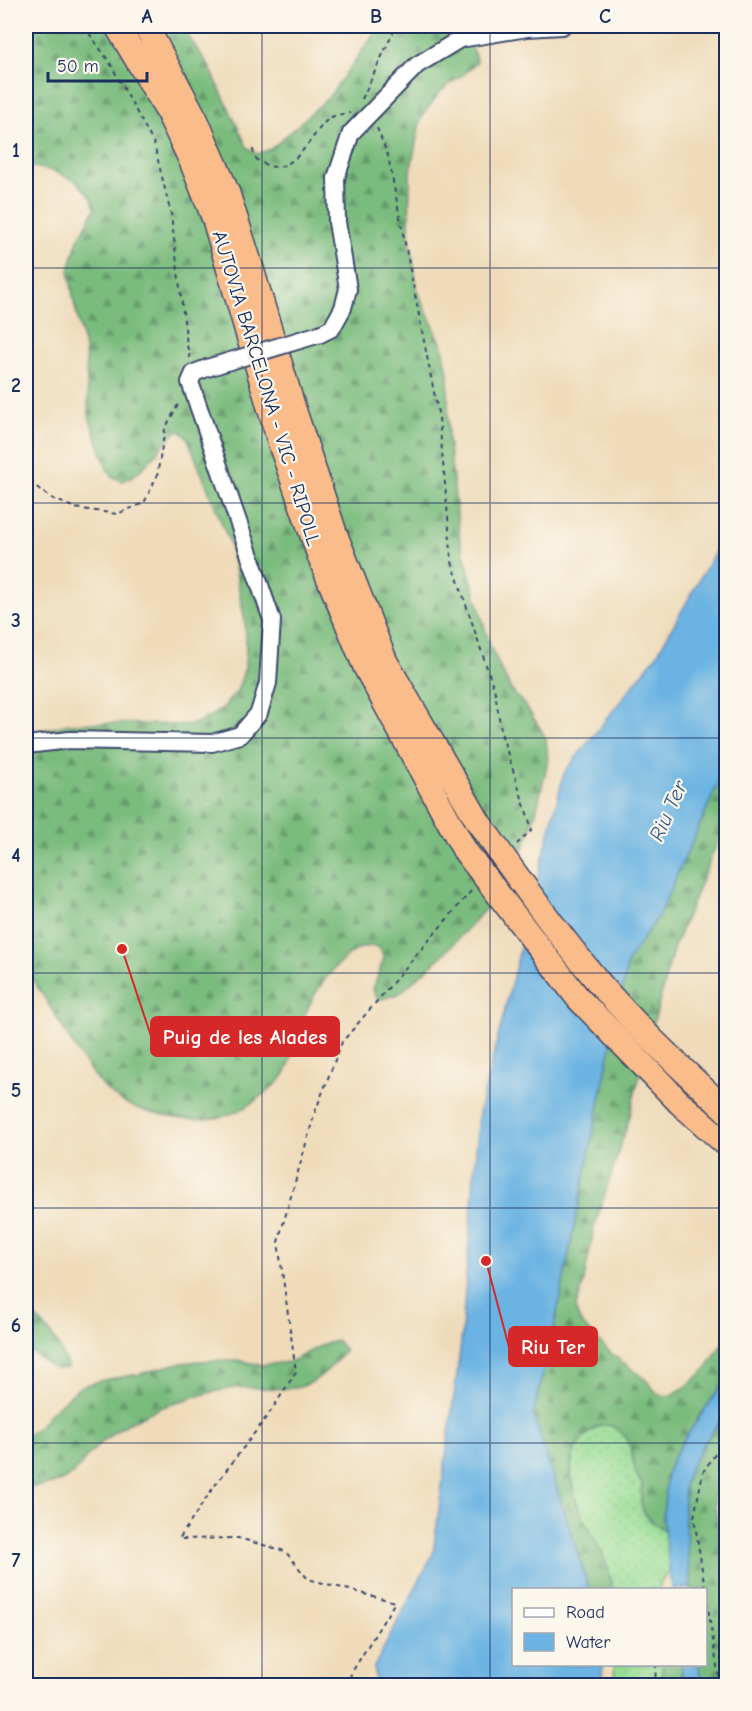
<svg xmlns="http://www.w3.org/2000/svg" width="752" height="1711" font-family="'Comic Neue',sans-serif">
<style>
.grass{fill:url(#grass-dots);stroke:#5a867a;stroke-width:1.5}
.forest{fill:url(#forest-firs);stroke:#4a766e;stroke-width:1.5}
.water{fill:#6bb3e2;stroke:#4371a0;stroke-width:1.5}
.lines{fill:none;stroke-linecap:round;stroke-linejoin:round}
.minor-casing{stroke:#3b496c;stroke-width:20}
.highway-casing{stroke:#3b496c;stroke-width:27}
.path{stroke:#3b496c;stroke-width:2;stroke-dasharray:4.5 4.5;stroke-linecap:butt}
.minor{stroke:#fff;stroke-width:16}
.highway{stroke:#fabc8b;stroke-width:24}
.minor-bridge-casing{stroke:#3b496c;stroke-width:20;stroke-linecap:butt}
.highway-bridge-casing{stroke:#3b496c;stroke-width:27;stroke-linecap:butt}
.minor-bridge{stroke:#fff;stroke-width:16}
.highway-bridge{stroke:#fabc8b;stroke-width:24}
.grid{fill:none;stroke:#1b2f5e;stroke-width:1.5;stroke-opacity:0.55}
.labels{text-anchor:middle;stroke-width:4.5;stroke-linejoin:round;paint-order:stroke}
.street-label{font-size:20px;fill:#1b2f5e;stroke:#fbf7ec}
.water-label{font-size:21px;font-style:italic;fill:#335786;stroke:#fbf7ec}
.leader{fill:none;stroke:#d62828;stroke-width:2}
.callout-dot{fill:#d62828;stroke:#fbf7ec;stroke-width:2}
.callout{fill:#d62828;stroke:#d62828;stroke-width:2}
.callout-label{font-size:21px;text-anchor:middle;font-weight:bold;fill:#fff}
.neatline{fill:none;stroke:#1b2f5e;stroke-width:2}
.grid-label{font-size:20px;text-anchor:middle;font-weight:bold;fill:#1b2f5e}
</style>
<defs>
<pattern id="grass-dots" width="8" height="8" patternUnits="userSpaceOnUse" patternTransform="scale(1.5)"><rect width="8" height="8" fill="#98dd95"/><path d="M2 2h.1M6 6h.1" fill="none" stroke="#82be83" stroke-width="1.8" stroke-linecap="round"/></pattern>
<pattern id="forest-firs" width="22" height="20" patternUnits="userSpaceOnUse" patternTransform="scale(1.5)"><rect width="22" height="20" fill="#7abc7e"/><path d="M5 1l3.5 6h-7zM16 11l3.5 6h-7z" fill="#63996a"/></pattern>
</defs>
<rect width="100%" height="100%" fill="#fbf7ec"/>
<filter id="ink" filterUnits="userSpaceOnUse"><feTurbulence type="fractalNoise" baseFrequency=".0167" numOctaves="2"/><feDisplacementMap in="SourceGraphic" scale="12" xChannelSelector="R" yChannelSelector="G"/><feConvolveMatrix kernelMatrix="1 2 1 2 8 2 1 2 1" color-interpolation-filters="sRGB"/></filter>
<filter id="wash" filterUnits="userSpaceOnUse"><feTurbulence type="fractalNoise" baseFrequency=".008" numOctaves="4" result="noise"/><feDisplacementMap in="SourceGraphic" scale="24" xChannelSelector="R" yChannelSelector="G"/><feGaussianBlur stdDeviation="1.35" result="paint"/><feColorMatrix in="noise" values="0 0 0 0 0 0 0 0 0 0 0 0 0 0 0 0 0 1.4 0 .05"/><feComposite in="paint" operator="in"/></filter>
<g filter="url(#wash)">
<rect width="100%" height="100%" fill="#efdbba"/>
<path class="grass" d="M605,1424C639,1430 627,1465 642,1484C639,1509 642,1518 665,1530L670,1572L661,1582L659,1589H612C610,1576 606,1562 600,1550C598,1545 595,1542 593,1538C577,1511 557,1460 586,1436C592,1430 597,1426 605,1424Z
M614,1665H663L660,1685H615Z"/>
<path class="forest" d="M26,26H181L209,66L247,147L257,154L271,149L329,97L380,26H472V48L477,61L469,70L441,91L425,112L420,122L410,173L409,236L418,293L443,347L448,373V437L460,540L490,646L511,690L526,707L540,728L546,739L548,761L536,812L525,845L487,907L445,953L400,993L378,1000L373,990L384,958L379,947C363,944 356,949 343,960C317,983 306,1008 296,1041C293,1053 291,1064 284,1075C276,1087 264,1093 253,1102C231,1119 204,1122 176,1118C153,1114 128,1109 109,1092C87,1071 73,1044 57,1018C47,1001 36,985 26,969V734L69,724L94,723L191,725L202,721L222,709L237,691L245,668L246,644L245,622L231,546L187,437L179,430C158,445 147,473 122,481L113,477L107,469L89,416L85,349L74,303L69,270L77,242L95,209L92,198L76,181L53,171L26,165Z
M726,766V821L673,950L634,1097L630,1116L594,1228L583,1285L576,1307L577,1314L580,1321L593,1336L612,1354L646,1380L656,1392L663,1396L671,1395L686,1387L706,1369L726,1338V1379L683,1441L673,1458L667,1473L663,1520L665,1530C642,1518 639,1509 642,1484C630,1468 637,1451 623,1434C615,1426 606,1421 595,1428C550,1455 578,1512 598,1546C606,1558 610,1575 612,1589H589L533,1414L552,1337L628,961L659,915Z
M26,1310C46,1323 60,1345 68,1368L55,1369L26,1348Z
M337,1341L345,1350C333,1366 316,1385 295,1388C275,1390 255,1386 235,1388C210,1391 183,1400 160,1408C137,1417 115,1430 97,1446C90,1453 85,1459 79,1467C66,1484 46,1486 26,1487V1437L43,1422L51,1412L80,1387L103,1380L140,1374L175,1364L199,1361L237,1360L261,1365L290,1362L324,1344Z
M726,1412V1448L717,1473L714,1490L715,1507L726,1593V1685H701L699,1665L706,1664V1590H691L684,1514V1485L690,1468L703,1445Z
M663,1665H681L683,1685H660Z"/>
<path class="water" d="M726,533V766L659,915L628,961L552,1337L533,1414L589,1589L514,1590V1664L603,1665L601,1685H375L374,1667L433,1554L461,1343L479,1113L564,773L656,656Z
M726,1379V1412L703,1445L690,1468L684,1485V1514L691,1589H672L663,1520L667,1473L673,1458L683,1441Z
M681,1665H699L701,1685H683Z"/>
</g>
<g filter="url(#ink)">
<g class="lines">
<g class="minor-casing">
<path id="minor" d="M320,334L332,328L343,308L348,289L337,222L336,178L351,133L417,65L460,39L527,28L562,26
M26,745L70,740L212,743L240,735L259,713L268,683L272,620L190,382L194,373L207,368"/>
</g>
<g class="highway-casing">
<path id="highway" d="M117,26L166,108L191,160L214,218L280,443L320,557L365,666L465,851
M146,26L196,120L227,192L250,264L292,404L335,534L385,661L479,823"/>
</g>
<path class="path" d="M84,26L110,63L154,144L171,214L187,345L190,358
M362,99L396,26
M377,128L388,156L439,418L452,562L495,692L502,736L532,829L517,844
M253,149C254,159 258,162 267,165C294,176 311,135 327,120C333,115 342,114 350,113
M26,463L33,484L49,497L75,508L117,514L144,503L157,476L165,429L180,401
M346,1686L352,1672L395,1602L308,1579L285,1551L238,1538L179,1539L213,1488L271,1411L296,1372L278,1242L315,1112L342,1042L471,891
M655,1686L656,1664
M720,1686L694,1517L703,1472L726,1438"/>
<use href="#minor" class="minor"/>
<use href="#highway" class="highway"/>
<g class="minor-bridge-casing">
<path id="minor-bridge" d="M207,368L320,334"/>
</g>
<g class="highway-bridge-casing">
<path id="highway-bridge" d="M479,823C518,878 557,933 600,984C639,1029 683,1070 726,1110
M465,851L578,998L680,1103L726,1144"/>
</g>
<use href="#minor-bridge" class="minor-bridge"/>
<use href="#highway-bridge" class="highway-bridge"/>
</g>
</g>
<path class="grid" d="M262,26V1686M490,26V1686M26,268H726M26,503H726M26,738H726M26,973H726M26,1208H726M26,1443H726"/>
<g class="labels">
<g class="street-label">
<text transform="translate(267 388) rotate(73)" y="7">AUTOVIA BARCELONA - VIC - RIPOLL</text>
</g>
<g class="water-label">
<text transform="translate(668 811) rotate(-66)" y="7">Riu Ter</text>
</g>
</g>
<path class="leader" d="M122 949L151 1036M486 1261L509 1347"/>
<g class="callout-dot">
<circle cx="122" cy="949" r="6"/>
<circle cx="486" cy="1261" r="6"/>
</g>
<g class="callout">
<rect x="151" y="1017" width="188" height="39" rx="6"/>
<rect x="509" y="1327" width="88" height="39" rx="6"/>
</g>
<g class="callout-label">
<text x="245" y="1044">Puig de les Alades</text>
<text x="553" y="1354">Riu Ter</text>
</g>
<rect width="752" height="1711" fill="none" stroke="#fbf7ec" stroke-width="66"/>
<rect x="512" y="1588" width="195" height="78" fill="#fbf7ec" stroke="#a1a7b3" stroke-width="1.5"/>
<rect x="524" y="1608" width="30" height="9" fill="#ffffff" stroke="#a1a7b3" stroke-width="1.5"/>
<text x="566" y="1618" font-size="18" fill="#1b2f5e">Road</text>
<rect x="524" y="1633" width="30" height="18" fill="#6bb3e2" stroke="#a1a7b3" stroke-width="1.5"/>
<text x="566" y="1648" font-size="18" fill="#1b2f5e">Water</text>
<path d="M48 72v9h99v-9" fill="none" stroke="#1b2f5e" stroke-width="3"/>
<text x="57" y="72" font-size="18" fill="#1b2f5e" stroke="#fbf7ec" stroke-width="4.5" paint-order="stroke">50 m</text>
<rect x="33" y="33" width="686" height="1645" class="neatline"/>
<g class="grid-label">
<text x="147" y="23">A</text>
<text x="376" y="23">B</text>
<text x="605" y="23">C</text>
<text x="16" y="157">1</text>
<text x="16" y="392">2</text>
<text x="16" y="627">3</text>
<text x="16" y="862">4</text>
<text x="16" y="1097">5</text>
<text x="16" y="1332">6</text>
<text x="16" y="1567">7</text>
</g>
</svg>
